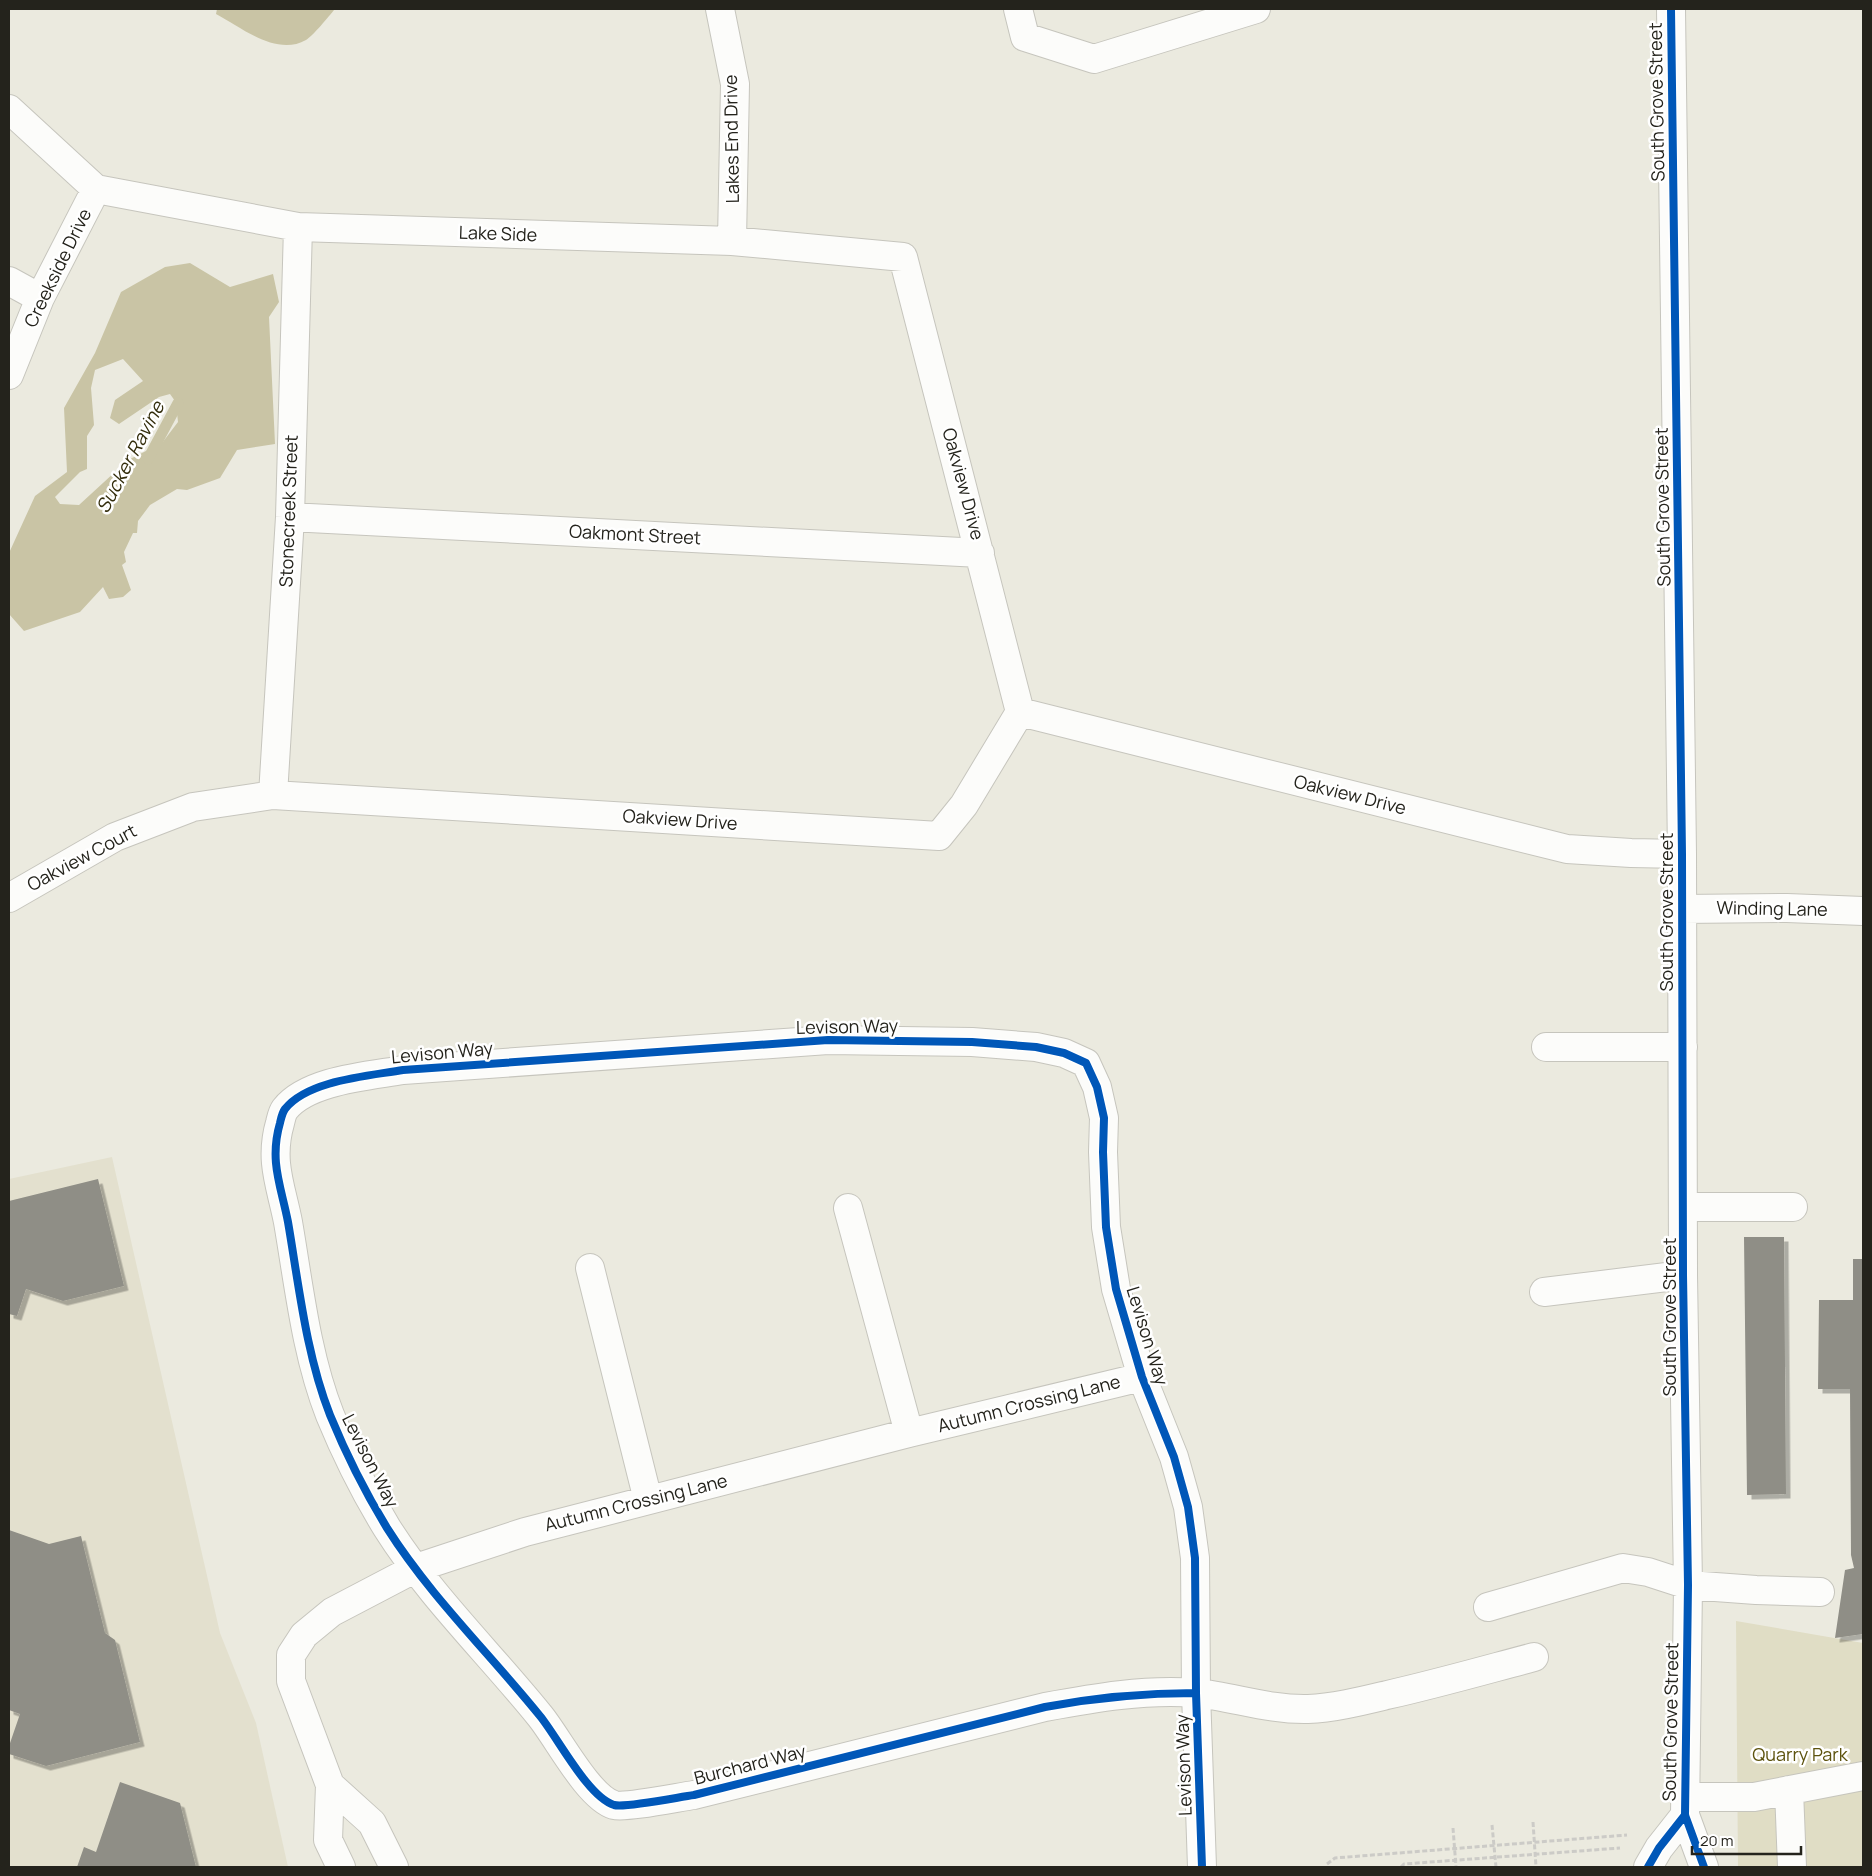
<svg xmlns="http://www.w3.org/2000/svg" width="1872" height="1876" font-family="Manrope,sans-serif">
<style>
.built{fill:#e3e0ce}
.green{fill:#e0ddc5}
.water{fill:#c9c4a5;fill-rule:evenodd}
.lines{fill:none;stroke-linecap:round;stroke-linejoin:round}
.stream{stroke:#c9c4a5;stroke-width:11}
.building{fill:#8f8e86;filter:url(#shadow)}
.minor-casing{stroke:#c6c5bd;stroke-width:30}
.path{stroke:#cccbc7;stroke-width:3;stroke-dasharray:5 2.5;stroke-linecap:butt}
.minor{stroke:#fcfcfa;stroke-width:28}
.cycleway-casing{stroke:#fff;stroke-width:11}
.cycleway{stroke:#0057b8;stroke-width:8}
.labels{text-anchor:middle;stroke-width:5;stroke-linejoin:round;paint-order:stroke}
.street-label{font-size:18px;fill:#24231c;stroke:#fff}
.park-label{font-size:18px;fill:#5d530e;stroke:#fff}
.water-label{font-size:19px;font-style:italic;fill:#332d0c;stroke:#fff}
</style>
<defs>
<filter id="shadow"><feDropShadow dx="4.5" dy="4.5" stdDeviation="0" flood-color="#0004"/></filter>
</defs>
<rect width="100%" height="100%" fill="#ebeadf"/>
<path class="built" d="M112,1157L220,1633L256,1723L288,1867H9V1179Z"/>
<path class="green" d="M1736,1621L1863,1643V1867H1738Z"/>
<path class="water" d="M217,9H335C328,17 314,35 306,40C276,57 241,27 216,14Z
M190,263L230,287L273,274L279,302L269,317L275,444L237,450L220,478L187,490L177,489L150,505L138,521L137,533H133L124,552L126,562L122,565L131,590L123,597L109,599L103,587L80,612L24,631L9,614V553L35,496L67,472L64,408L95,353L121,292L165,267ZM123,359L143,381L115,400L110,418L119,424L159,397L170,394L175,401L165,417L177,413L178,422L162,443L128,460L79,505L60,504L55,497L80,472L87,469V436L94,425L91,388L95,370Z"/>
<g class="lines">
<path class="stream" d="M148,459L178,403"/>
</g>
<path class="building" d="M98,1179L124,1286L63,1301L26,1289L17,1316L9,1314V1201Z
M1744,1237H1784L1786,1494L1747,1495Z
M1853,1259H1863V1634L1835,1638L1845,1570L1854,1568L1851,1555L1850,1389H1818L1819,1300H1853Z
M9,1530L49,1544L81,1536L105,1633L115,1640L140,1742L46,1766L9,1754V1746L20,1714L9,1710Z
M120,1782L180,1803L196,1867H77L84,1847L96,1852Z"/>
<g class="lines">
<g class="minor-casing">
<path id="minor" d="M720,9L735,84L732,241
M1018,9L1025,37L1094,59L1256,9
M1671,9L1682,854L1683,1275L1688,1585L1685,1815L1704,1867
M9,109L96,189
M9,281L40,298
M9,375L40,298L96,189
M290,517L980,553
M1020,712L1567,849L1631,853L1682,854
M273,795L290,517L298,227
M9,898L115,837L193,807L273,795L939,836L964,805L1020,712L903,257L732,241L298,227L96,189
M1681,909L1787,908L1863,911
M1546,1047H1683
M1685,1207H1793
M848,1208L909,1433
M590,1268L648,1500
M1544,1292L1683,1275
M1488,1607L1623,1568L1648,1572L1688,1585L1756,1590L1820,1592
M330,1785L372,1823L394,1867
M1789,1790L1792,1867
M1685,1797H1754L1863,1776
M341,1867L328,1840L330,1785L291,1681V1655L304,1635L332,1612L416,1568L525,1532L909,1433L1142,1377
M1202,1867L1196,1693L1195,1558L1188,1507L1174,1457L1142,1377L1116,1289L1106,1227L1103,1152L1104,1118L1097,1087L1086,1063L1064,1053L1036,1047L972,1042L828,1040L403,1070C369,1076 308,1080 285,1109C282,1113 281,1119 280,1123C269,1161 281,1186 288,1222C299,1286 306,1354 330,1415C346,1454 365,1492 387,1528C430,1596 490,1654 540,1716C558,1738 588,1797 614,1805C626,1808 679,1797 694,1795L1045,1707C1094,1698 1145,1689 1196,1693C1234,1697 1269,1710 1308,1709C1334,1708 1362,1701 1387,1695C1436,1684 1485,1670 1534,1657
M1648,1867L1659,1848L1685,1815"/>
</g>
<path class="path" d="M1533,1822L1536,1867
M1492,1825L1496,1867
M1453,1828L1456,1867
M1327,1864L1335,1858L1627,1835
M1401,1867L1404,1864L1620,1848"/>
<use href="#minor" class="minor"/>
<g class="cycleway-casing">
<path id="cycleway" d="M1671,9L1682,854L1683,1275L1688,1585L1685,1815L1704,1867
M1196,1693C1142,1693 1098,1697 1045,1707L694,1795C679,1797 626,1808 614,1805C588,1797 558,1738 540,1716C490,1654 430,1596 387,1528C365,1492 346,1454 330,1415C306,1354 299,1286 288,1222C281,1186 269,1161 280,1123C281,1119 282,1113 285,1109C308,1080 369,1076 403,1070L828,1040L972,1042L1036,1047L1064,1053L1086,1063L1097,1087L1104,1118L1103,1152L1106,1227L1116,1289L1142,1377L1174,1457L1188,1507L1195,1558L1196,1693L1202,1867
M1648,1867L1659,1848L1685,1815"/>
</g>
<use href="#cycleway" class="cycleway"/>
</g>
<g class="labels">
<g class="street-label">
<text transform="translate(1657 102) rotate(-91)" y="6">South Grove Street</text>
<text transform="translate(732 139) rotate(-91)" y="6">Lakes End Drive</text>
<text transform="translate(498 234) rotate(2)" y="6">Lake Side</text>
<text transform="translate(58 268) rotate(-64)" y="6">Creekside Drive</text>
<text transform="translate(963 484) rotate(75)" y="6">Oakview Drive</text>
<text transform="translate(1663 507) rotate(-91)" y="6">South Grove Street</text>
<text transform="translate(289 511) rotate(-88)" y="6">Stonecreek Street</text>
<text transform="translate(635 535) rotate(3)" y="6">Oakmont Street</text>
<text transform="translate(1350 795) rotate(14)" y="6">Oakview Drive</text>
<text transform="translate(680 820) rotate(4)" y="6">Oakview Drive</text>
<text transform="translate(82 858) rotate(-28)" y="6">Oakview Court</text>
<text transform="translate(1772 909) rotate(1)" y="6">Winding Lane</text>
<text transform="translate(1667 912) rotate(-90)" y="6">South Grove Street</text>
<text transform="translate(847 1027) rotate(-1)" y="6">Levison Way</text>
<text transform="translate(442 1053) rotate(-5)" y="6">Levison Way</text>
<text transform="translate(1670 1317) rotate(-90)" y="6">South Grove Street</text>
<text transform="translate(1147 1336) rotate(73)" y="6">Levison Way</text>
<text transform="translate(1029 1404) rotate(-14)" y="6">Autumn Crossing Lane</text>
<text transform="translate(370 1461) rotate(63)" y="6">Levison Way</text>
<text transform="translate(636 1503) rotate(-14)" y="6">Autumn Crossing Lane</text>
<text transform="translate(1671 1722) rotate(-89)" y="6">South Grove Street</text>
<text transform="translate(750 1765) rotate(-14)" y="6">Burchard Way</text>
<text transform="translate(1184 1765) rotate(-92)" y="6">Levison Way</text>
</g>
<g class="park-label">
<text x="1800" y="1761">Quarry Park</text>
</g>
<g class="water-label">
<text transform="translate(130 457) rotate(-62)" y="7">Sucker Ravine</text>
</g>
</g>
<rect width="1872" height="1876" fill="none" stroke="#24231c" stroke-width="20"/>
<path d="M1692 1846v8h109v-8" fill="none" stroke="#24231c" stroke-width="2.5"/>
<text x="1700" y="1846" font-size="15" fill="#24231c" stroke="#ffffff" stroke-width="4" paint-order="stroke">20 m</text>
</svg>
